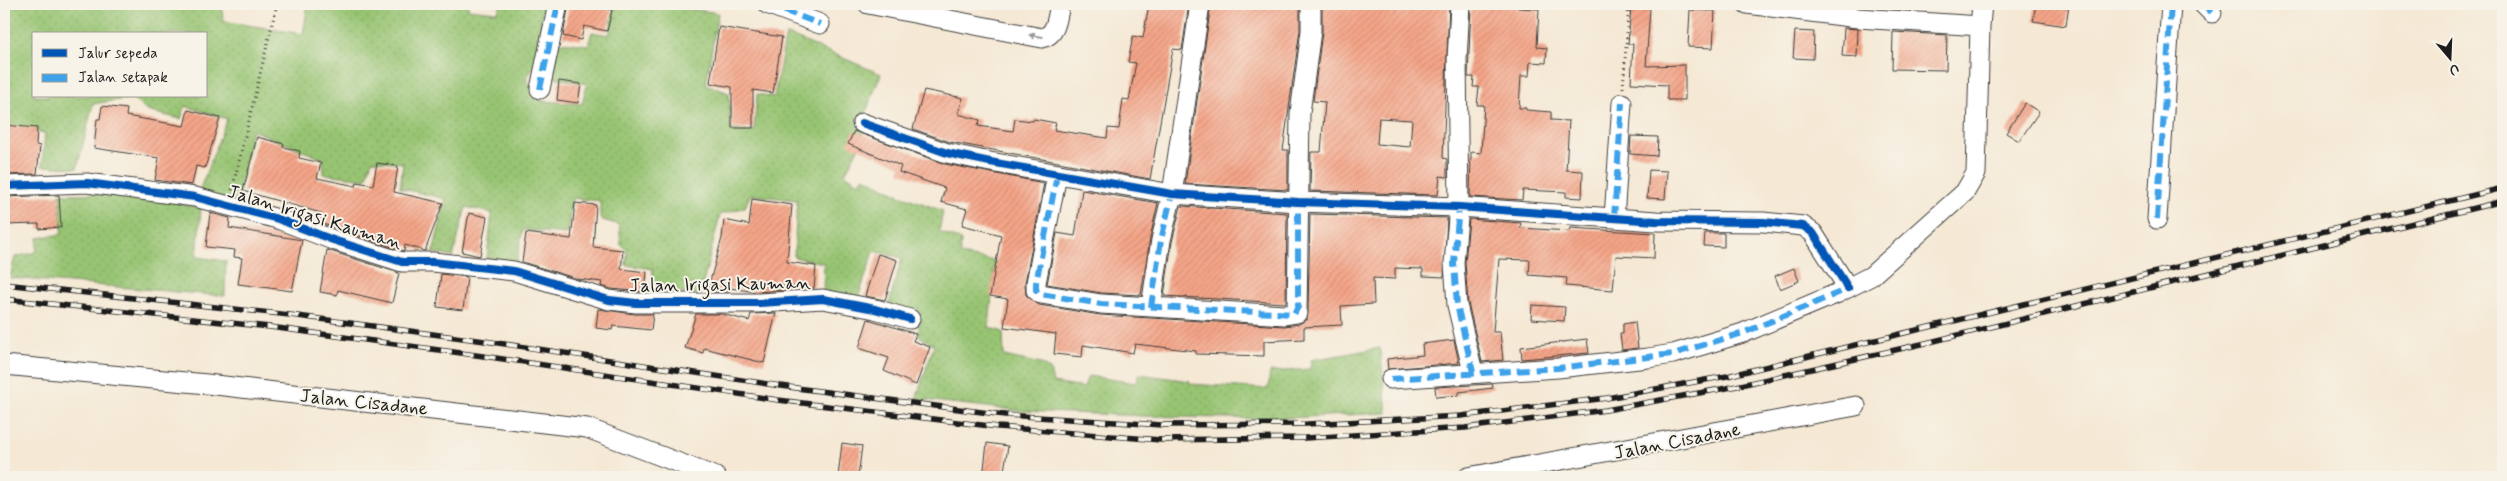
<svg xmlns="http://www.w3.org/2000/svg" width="2507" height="481" font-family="Mynerve,sans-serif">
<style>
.grass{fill:url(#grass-dots);stroke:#5a7047;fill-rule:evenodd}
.building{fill:url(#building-hatch);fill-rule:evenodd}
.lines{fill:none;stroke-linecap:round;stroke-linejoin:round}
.minor-casing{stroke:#3d3b38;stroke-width:21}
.path{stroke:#3d3b38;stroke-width:3;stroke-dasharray:1 4;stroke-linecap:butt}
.minor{stroke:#fff;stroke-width:19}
.rail-casing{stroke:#1c1c1c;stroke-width:5.5}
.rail{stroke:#f7f3e8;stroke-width:4;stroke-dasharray:11;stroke-linecap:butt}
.quiet{stroke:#3da2ea;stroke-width:6;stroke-dasharray:12 6;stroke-linecap:butt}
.cycleway-casing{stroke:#f7f3e8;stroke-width:11}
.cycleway{stroke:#0057b8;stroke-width:8}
.oneway{fill:#999}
.labels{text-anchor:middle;stroke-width:4;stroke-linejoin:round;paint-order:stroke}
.street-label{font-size:19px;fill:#1c1c1c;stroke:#f7f3e8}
</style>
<defs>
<pattern id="grass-dots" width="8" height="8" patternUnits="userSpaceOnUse" patternTransform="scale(1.25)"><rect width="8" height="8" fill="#97c472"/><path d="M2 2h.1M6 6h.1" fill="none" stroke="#82a862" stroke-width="1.8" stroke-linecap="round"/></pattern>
<pattern id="building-hatch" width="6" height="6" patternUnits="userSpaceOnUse" patternTransform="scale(1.25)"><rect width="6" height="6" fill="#f5a588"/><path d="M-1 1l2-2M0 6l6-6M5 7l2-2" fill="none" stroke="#d18d75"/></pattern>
</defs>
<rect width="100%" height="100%" fill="#f7f3e8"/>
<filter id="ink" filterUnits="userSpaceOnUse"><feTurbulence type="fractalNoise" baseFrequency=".02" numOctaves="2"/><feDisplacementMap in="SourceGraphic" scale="10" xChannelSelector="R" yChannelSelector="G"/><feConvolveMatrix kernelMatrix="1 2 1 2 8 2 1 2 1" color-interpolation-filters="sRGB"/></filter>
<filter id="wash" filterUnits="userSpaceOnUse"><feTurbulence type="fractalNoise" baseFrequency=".0096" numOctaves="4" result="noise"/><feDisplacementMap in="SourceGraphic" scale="20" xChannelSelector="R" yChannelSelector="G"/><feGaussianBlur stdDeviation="1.12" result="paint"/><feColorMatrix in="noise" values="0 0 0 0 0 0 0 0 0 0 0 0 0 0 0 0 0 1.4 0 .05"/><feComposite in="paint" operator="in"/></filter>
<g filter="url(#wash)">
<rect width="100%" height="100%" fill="#f5e8d4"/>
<path class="grass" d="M4,4H222L223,21L303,34L308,4H468V9L498,12L500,4H543L538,60L526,79L542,101L582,104L587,84L554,77L559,42L588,45L592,32L609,35L615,4H659L718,13L706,84L729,93L731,130L754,131L757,94L774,97L786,34L881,74L862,122C867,138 852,159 845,174L859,183L864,177L900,195L943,211L939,232L961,240L960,255L995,261L989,327L1003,332L1004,356L1041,364L1050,370L1053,383L1084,388L1088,376L1136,383L1139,374L1190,381V384L1268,389L1270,372L1310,369L1311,360L1380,348L1387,413L1266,419L1143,416L1022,411L916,399L934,345L919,336V313L888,307L902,258L874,251L858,298L823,296L824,263L794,257L797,200L750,195L745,207L720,215L700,295L651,291L653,269L626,265L627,251L621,245L619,225L600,219V201L572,198L567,234L523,230L516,265L487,258L492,213L466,207L453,257L433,253L446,199L400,188L403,163L372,160L366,179L324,174L323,159L252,130L237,201L198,194L227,119L185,106L181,119L147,111L132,98L93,104L77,168L42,166L45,133L4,127ZM34,34H206V96H34Z
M128,193L201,208L197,257L226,261L225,296L10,278L15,257L36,252L38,238L62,234L60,194Z"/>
<g id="blocks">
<path class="building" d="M569,4H583L612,10L607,31L584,26L581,40L563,36Z
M1149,4H1189L1182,50L1173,49L1150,179L950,142L913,129L924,90L963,98L958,114L980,120L978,126L1013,131L1015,119L1033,121L1034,119L1056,123L1054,130L1107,138L1108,128L1119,129L1123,99L1129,100L1136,63L1128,62L1133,36L1143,38Z
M1211,4H1300V30L1283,150H1288V190L1185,184Z
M1322,4H1449L1443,158L1447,159V177L1440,176L1438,195L1310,191L1311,152H1321L1325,102L1313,101L1322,32ZM1379,118L1412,120L1410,147L1377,144Z
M1494,4H1518V8L1539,9L1537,47L1547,48L1546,63L1530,62L1529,76H1521L1519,108H1526V110L1551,112V120L1569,121L1566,170L1583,171L1582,198L1566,197V192L1523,190L1522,200L1470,197L1471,152L1481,153L1484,105H1477L1479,87H1473L1474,77H1468L1471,6L1494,7Z
M2036,4H2069L2066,26L2033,21Z
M1631,7L1650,8L1646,66L1685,65V100H1667V85L1631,83L1633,44H1628Z
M1690,10L1715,11L1713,48L1688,47Z
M719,27L782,37L773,93L753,90V128H732V87L710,83Z
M1844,28L1858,29L1857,57L1842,56Z
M1795,31L1814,32L1813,59L1793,58Z
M1893,32L1947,35L1946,70L1892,69Z
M559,81L581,84L578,103L557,100Z
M2025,103L2039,112L2019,141L2006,133Z
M102,106L127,109L126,116L184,126L188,110L220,118L205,168L196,166L192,185L155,180L159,158L94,148L97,119H100Z
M4,125L37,128L36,145L40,146L37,174L4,175Z
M854,131L945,164L1044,183L1025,283L1026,295L1039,305L1100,315L1284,326L1299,324L1307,319L1308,313L1310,214L1447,218L1444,277L1423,276V269L1395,268V279L1373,278L1374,304L1341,306L1342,325L1304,327V339L1264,341V356L1196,354V351L1135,344L1133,353L1083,345L1082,357L1054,354L1056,334L1004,327L1008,299L990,296L1001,235L962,225L967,209L941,202L945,188L899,172L901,166L848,144Z
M1631,136L1658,137L1657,156L1630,154Z
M257,137L284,144L283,147L300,151L299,158L321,163L317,178L356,186L357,182L373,185L377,163L398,166L394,192L443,203L425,251L405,245L404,251L337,229L318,222L321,213L243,191Z
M1649,170L1667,171L1665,199L1647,198Z
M1082,190L1158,203L1150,238L1141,295L1102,293L1047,284L1057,233L1075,236Z
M59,195L61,227L39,229V224L4,225V197Z
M752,199L792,205L787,262L816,266L814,288L784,286V290L756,292L730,288L729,292H707L722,238L724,220L749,225Z
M575,203L596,205L593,247L623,250L621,269L647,272L645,292L611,289L601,286L602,282L578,279L522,262L526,233L571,239Z
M1181,206L1287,213L1286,303L1164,296L1172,242Z
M210,213L230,218L229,228L302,240L292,291L238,284L242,258L234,257L235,250L206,247Z
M469,213L487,217L480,256L462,252Z
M1469,219L1521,223L1520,228L1569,231L1570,228L1655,233L1654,258L1616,256L1613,290L1566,286L1567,278L1529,275L1530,260L1499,259L1493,332H1500L1503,360L1482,362L1468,303L1465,263Z
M1705,233H1724V247L1704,246Z
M327,250L399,273L392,303L338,290L337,295L320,292Z
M878,254L897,260L885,300L865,296Z
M1794,268L1799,281L1780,289L1775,276Z
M441,274L467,277L463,310L437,307Z
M1532,305L1565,307L1564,321L1531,319Z
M598,309L635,314H653L651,330L613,326L612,330L596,328Z
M776,313L764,363L704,348L703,353L685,348L696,314H722L749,321L751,314Z
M868,319L916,334L913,341L930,347L916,385L884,371L889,358L859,348Z
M1635,322L1638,348L1622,350L1620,334H1623V324Z
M1587,339L1589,353L1522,359L1521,347Z
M1454,340L1459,363L1388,369L1387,359L1423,355L1422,344Z
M1492,384L1493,388L1459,392V395L1436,397L1435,387Z
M842,443L862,446L858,477H838Z
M987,443L1008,446L1003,477H983Z"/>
</g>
</g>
<g filter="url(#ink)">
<use href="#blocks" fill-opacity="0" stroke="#3d3b38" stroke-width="1"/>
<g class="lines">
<g class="minor-casing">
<path id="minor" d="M767,4L820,24
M868,4L1042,38C1057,35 1057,17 1060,4
M1460,4L1457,60L1459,207L1454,263L1457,305L1473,372
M1747,4L1858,18L1980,26L1982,4
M2203,4L2212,13
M540,89L558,4
M862,123L947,153L990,162L1172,194L1298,202L1459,207L1656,221L1763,222L1803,226L1813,233L1848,288
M1057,175L1036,283V290L1041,294L1101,304L1285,315L1297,313L1300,113L1311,31V4
M4,186L87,183L195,197L278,219L333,240L402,262H433L514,271L609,300L636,303H759L823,299L875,309L910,319
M1614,218L1622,103
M2157,219L2171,4
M1151,307L1161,240L1172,194L1200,4
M4,365L207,384L587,428L716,477
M1391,379L1558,368L1648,358L1673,354L1743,333L1838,293L1871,276L1965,192L1976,173L1980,26
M1468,477L1856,406"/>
</g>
<path class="path" d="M1623,88L1629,4
M232,190L277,4"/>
<use href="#minor" class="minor"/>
<g class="rail-casing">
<path id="rail" d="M4,284L290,315L485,341L781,386L1005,415L1162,425L1307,424L1461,416L1607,398L1727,376L2503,188
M4,299L270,327L483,356L778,400L998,427L1161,440L1305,438L1465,428L1606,410L1732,387L1926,343L2503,201"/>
</g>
<use href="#rail" class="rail"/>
<path class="quiet" d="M767,4L820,24
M2203,4L2212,13
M540,89L558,4
M1057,175L1036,283V290L1041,294L1101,304L1294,314L1298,307V202
M1464,207H1459L1454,263L1457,305L1473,372
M1614,218L1622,103
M2157,219L2171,4
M1151,307L1161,240L1172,194
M1391,379L1558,368L1673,354L1743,333L1838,293L1848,288L1846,284"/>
<g class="cycleway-casing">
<path id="cycleway" d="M862,123L947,153L990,162L1172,194L1298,202L1459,207L1656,221L1763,222L1803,226L1813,233L1848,288
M4,186L87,183L195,197L278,219L333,240L402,262H433L514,271L609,300L636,303H759L823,299L875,309L910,319"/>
</g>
<use href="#cycleway" class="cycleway"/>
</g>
<defs><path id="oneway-solid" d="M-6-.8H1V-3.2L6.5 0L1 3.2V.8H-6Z" transform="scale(1.25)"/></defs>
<use class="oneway" href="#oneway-solid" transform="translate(1036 36) rotate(-172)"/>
</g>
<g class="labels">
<g class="street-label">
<text transform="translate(315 216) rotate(17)" y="7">Jalan Irigasi Kauman</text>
<text transform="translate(720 283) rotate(-1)" y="7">Jalan Irigasi Kauman</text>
<text transform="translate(364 401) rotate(6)" y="7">Jalan Cisadane</text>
<text transform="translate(1677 440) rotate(-11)" y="7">Jalan Cisadane</text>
</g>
</g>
<rect width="2507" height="481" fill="none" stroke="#f7f3e8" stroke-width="20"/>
<rect x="32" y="32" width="175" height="65" fill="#f7f3e8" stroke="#9f9d96"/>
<rect x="42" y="49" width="25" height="8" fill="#0057b8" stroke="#9f9d96"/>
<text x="78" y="58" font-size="15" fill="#1c1c1c">Jalur sepeda</text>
<rect x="42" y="74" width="25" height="8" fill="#3da2ea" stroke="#9f9d96"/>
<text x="78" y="82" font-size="15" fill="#1c1c1c">Jalan setapak</text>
<g transform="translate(2450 58) rotate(161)" stroke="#f7f3e8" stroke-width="4" paint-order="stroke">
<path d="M0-4L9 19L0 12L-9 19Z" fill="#1c1c1c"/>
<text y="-8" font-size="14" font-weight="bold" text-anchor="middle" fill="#1c1c1c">U</text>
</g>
</svg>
